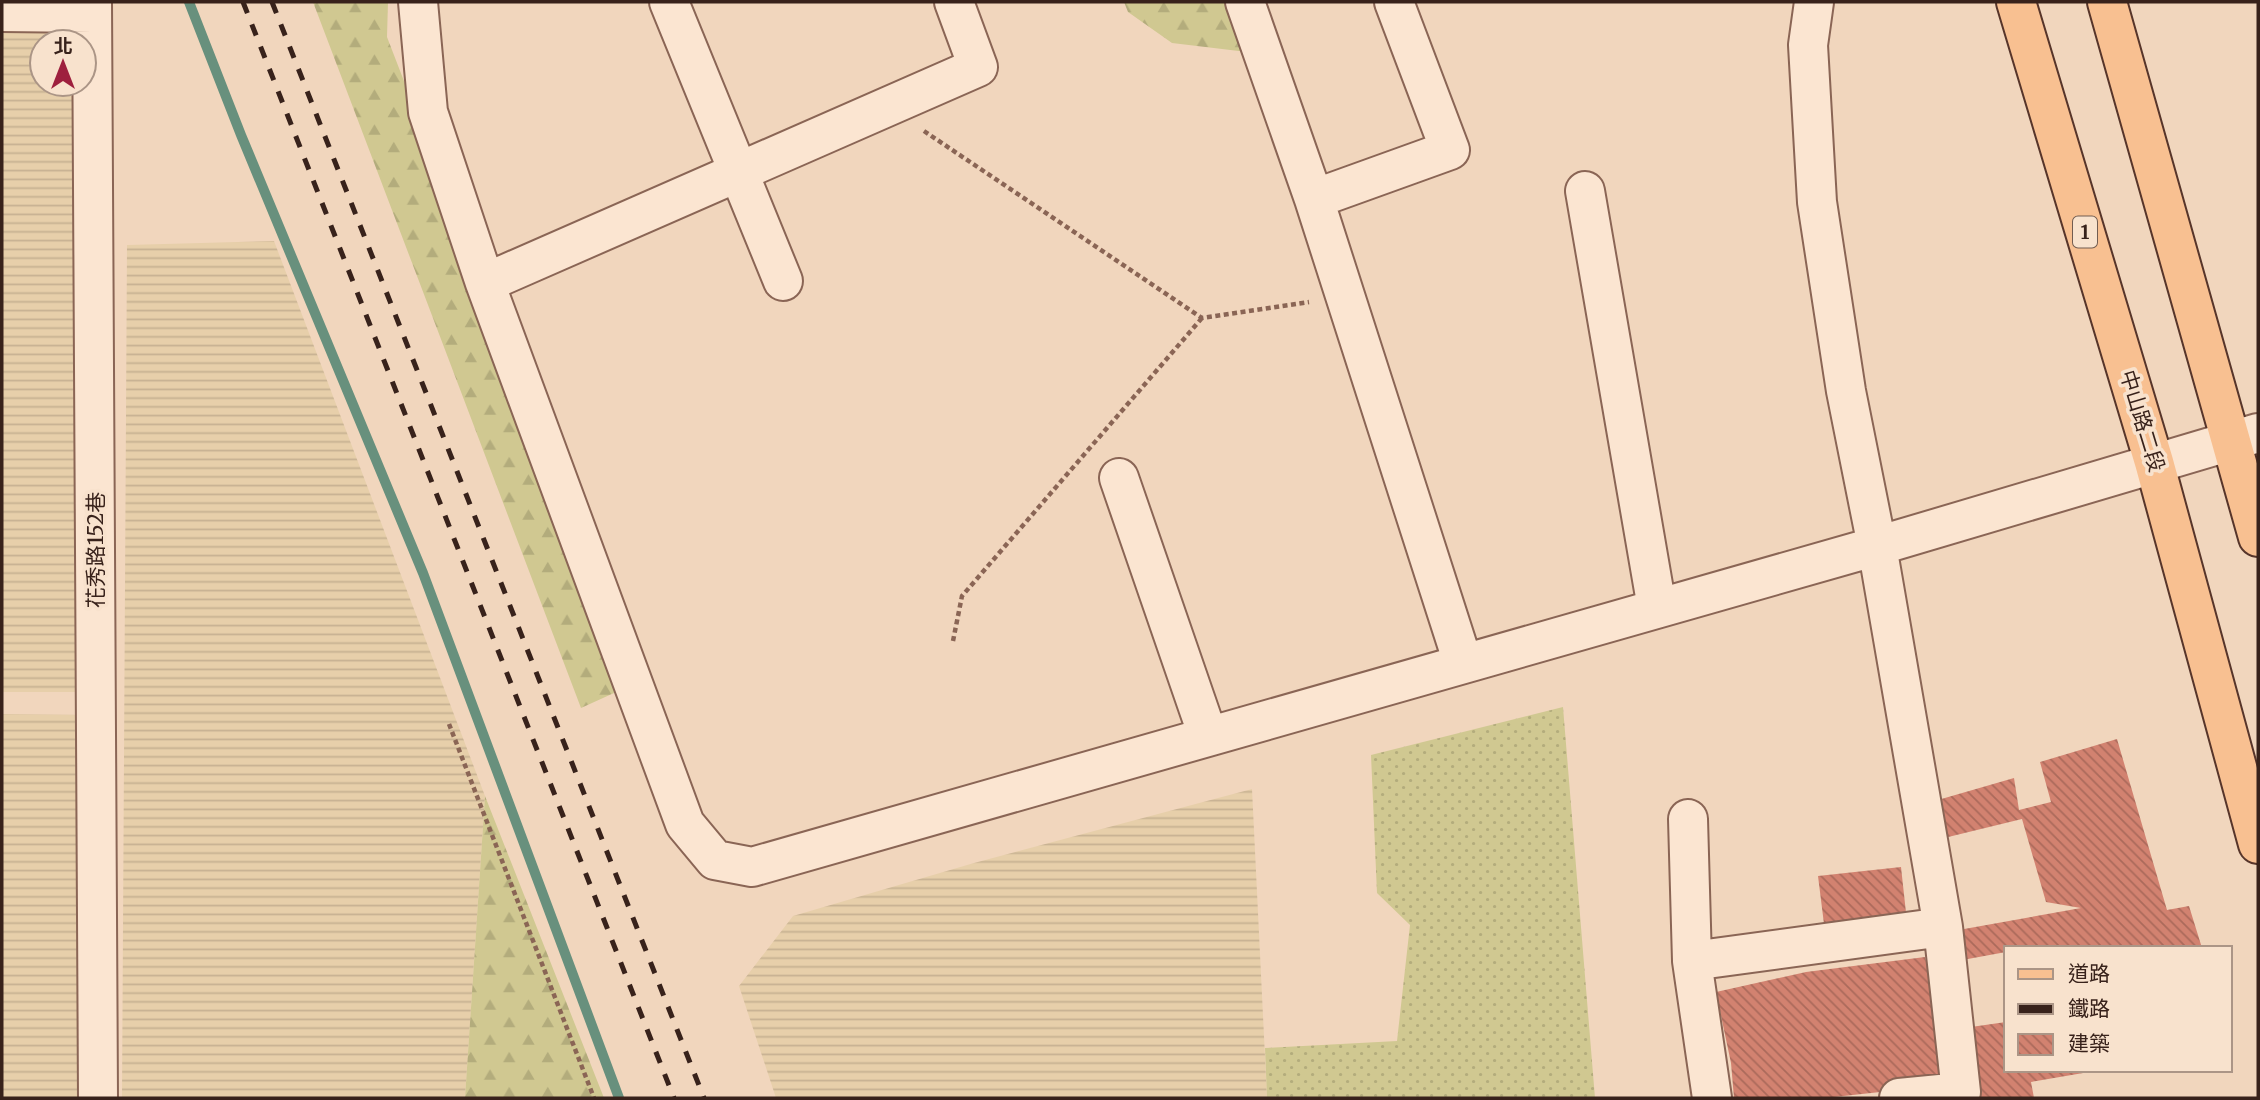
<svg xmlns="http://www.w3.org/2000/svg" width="2260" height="1100" font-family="Merriweather,'Noto Sans TC',serif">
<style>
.farmland{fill:url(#farmland-rules)}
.grass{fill:url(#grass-dots)}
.forest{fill:url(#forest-firs)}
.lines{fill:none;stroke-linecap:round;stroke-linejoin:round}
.stream{stroke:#68907d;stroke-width:10}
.building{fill:url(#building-back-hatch)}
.minor-casing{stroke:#8a6555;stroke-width:42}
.major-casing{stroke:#57352a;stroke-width:42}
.path{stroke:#8a6555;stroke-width:4.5;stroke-dasharray:5 3.5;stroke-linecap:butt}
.minor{stroke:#fbe5d1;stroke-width:38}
.major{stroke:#f8c091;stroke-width:38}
.rail{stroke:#38221b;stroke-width:5;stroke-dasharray:12 12;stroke-linecap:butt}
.labels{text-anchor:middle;stroke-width:7;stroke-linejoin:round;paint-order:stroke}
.shield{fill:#f8e2cd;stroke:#725c50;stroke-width:2}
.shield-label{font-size:19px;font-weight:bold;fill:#38221b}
.street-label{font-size:21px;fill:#38221b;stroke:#f8e2cd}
</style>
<defs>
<pattern id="farmland-rules" width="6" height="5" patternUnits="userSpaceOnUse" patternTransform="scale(1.75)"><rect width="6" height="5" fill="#e7cfaa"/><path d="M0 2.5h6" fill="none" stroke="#c7b192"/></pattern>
<pattern id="grass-dots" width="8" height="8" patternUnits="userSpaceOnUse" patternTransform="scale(1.75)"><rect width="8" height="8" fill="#d0c891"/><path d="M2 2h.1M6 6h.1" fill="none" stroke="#b3ac7c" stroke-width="1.8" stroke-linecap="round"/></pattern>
<pattern id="forest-firs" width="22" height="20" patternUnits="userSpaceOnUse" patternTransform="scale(1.75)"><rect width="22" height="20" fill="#d0c891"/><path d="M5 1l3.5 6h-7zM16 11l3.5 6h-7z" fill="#b3ac7c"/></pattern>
<pattern id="building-back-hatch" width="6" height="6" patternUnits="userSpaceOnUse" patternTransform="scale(1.75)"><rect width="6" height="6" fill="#d28270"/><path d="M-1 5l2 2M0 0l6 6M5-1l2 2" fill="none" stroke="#ab6a5b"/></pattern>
</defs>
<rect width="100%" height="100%" fill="#f1d6bd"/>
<path class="farmland" d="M2,28H47L78,42H42V84H84L99,692H2Z
M274,241L485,796L465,1098H122L127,245Z
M2,714L98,715V1098H2Z
M1252,789L1267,1098H776L739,986L793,916L974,863Z"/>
<path class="grass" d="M1563,707L1595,1098H1267L1265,1048L1397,1041L1410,925L1377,893L1371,755Z"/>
<path class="forest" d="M313,2H388L387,37L636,683L581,708Z
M1124,2H1230L1247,52L1172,43L1128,12Z
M485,796L604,1098H465Z"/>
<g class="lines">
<path class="stream" d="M189,2L241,135L423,573L619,1098"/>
</g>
<path class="building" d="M2117,739L2167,910L2189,906L2202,948H2044V945L2006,948V952L1957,961L1953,931L2081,908L2046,902L2022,819L1940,839L1931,802L2014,778L2019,810L2051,802L2040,762Z
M1901,867L1908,931L1826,940L1818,876Z
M1925,957L1933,989L1945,1085L1825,1098H1734L1731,1063L1716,992L1806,972Z
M2006,1022V1070L2089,1072L2031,1082L2034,1098H1966L1957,1029Z"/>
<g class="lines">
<g class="minor-casing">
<path id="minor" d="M92,2L98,1098
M418,2L428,112L485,283L685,824L715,860L752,867L1877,546L2258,433
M669,2L783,281
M1245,2L1314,199L1463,663
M1814,2L1808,45L1817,202L1846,391L1877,546L1943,927L1961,1092L1899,1098
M2,12L92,13
M1585,191L1657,608
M1314,199L1450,150L1394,2
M485,283L978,67L954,2
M1119,478L1208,736
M1688,819L1692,961L1712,1098
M1692,961L1943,927"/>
</g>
<g class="major-casing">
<path id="major" d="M2016,2L2154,462L2258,844
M2107,2L2258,537"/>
</g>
<path class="path" d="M924,131L1202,318L1309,302
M953,641L962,596L1202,318
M449,724L594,1098"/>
<use href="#minor" class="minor"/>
<use href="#major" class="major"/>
<path class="rail" d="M243,2L674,1098
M272,2L704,1098"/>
</g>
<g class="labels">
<rect class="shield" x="2073" y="216.5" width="24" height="31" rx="5"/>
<g class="shield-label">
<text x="2085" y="239">1</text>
</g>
<g class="street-label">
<text transform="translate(2142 421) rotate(73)" y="7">中山路二段</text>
<text transform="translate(96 550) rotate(-90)" y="7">花秀路152巷</text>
</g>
</g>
<rect width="2260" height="1100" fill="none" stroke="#38221b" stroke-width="7"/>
<rect x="2004" y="946" width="228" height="126" fill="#f8e2cd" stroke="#ab9586" stroke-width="2"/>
<rect x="2018" y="969" width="35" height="10" fill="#f8c091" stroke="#ab9586" stroke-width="2"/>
<text x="2068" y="981" font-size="21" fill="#38221b">道路</text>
<rect x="2018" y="1004" width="35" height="10" fill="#38221b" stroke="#ab9586" stroke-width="2"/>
<text x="2068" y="1016" font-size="21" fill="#38221b">鐵路</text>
<rect x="2018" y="1034" width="35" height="21" fill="url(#building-back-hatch)" stroke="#ab9586" stroke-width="2"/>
<text x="2068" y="1051" font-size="21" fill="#38221b">建築</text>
<g transform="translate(63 63)"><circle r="33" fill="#f8e2cd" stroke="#ab9586" stroke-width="2"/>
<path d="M0-5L12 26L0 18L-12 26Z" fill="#9e203e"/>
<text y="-10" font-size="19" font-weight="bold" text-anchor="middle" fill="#38221b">北</text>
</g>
</svg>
